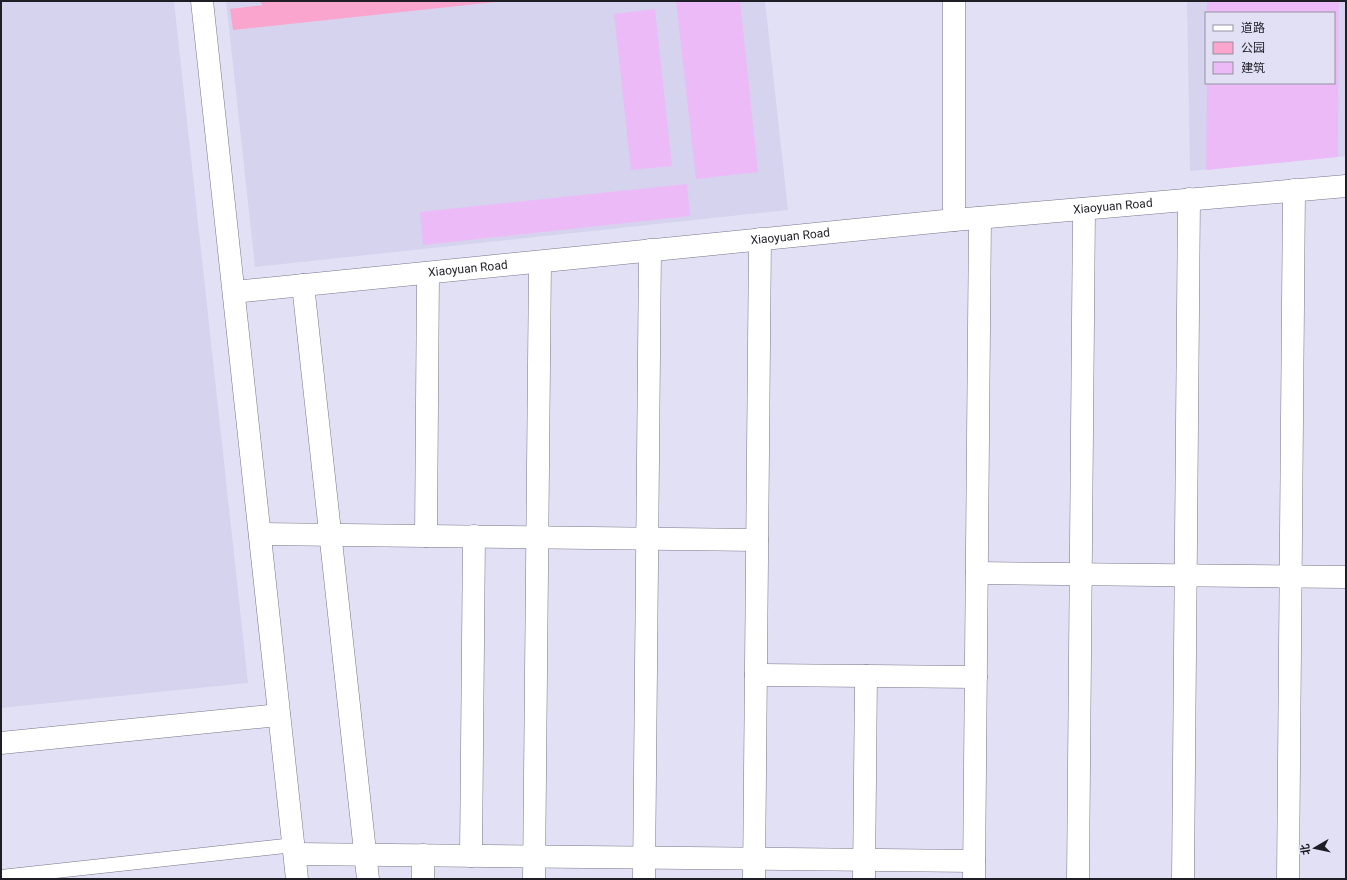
<svg xmlns="http://www.w3.org/2000/svg" width="1347" height="880" font-family="Roboto,'Noto Sans SC',sans-serif">
<style>
.built{fill:#d6d3ef;fill-rule:evenodd}
.green{fill:#faa5cd}
.building{fill:#ecbaf7}
.lines{fill:none;stroke-linecap:round;stroke-linejoin:round}
.lane-casing{stroke:#787688;stroke-width:15}
.street-casing{stroke:#787688;stroke-width:23}
.lane{stroke:#fff;stroke-width:14}
.street{stroke:#fff;stroke-width:22}
.labels{text-anchor:middle;stroke-width:4;stroke-linejoin:round;paint-order:stroke}
.street-label{font-size:12px;fill:#1f1e26;stroke:#e2e0f5}
</style>
<rect width="100%" height="100%" fill="#e2e0f5"/>
<path class="built" d="M1,1H174L248,683L1,708Z
M226,1H765L788,210L255,267Z
M1187,1H1346V156L1190,171ZM1206,13H1334V83H1206Z"/>
<path class="green" d="M259,1H505L233,30L230,9L263,5Z"/>
<path class="building" d="M676,1H740L758,172L696,179Z
M1207,1H1339L1338,157L1206,170L1207,83H1334V13H1207Z
M655,9L672,166L631,170L614,14Z
M687,184L690,216L423,245L420,212Z"/>
<g class="lines">
<g class="lane-casing">
<path id="lane" d="M1,877L294,845"/>
</g>
<g class="street-casing">
<g id="street">
<path d="M202,1L297,879"/>
<path d="M954,1V220"/>
<path d="M303,285L368,879"/>
<path id="s1" d="M234,292L954,220L1346,186"/>
<path d="M260,534L757,540"/>
<path d="M426,536L428,273"/>
<path d="M977,573L1346,577"/>
<path d="M756,675L976,677"/>
<path d="M1,743L279,715"/>
<path d="M295,854L974,861"/>
<path d="M471,856L474,536"/>
<path d="M423,879V855"/>
<path d="M534,879L540,262"/>
<path d="M644,879L650,250"/>
<path d="M754,879L760,239"/>
<path d="M864,879L866,676"/>
<path d="M974,879L980,218"/>
<path d="M1078,879L1084,209"/>
<path d="M1183,879L1189,199"/>
<path d="M1288,879L1294,190"/>
</g>
</g>
<use href="#lane" class="lane"/>
<use href="#street" class="street"/>
</g>
<g class="labels">
<g class="street-label">
<text dy="4" stroke="none"><textPath href="#s1" startOffset="883">Xiaoyuan Road</textPath></text>
<text dy="4" stroke="none"><textPath href="#s1" startOffset="559">Xiaoyuan Road</textPath></text>
<text dy="4" stroke="none"><textPath href="#s1" startOffset="235">Xiaoyuan Road</textPath></text>
</g>
</g>
<rect width="1347" height="880" fill="none" stroke="#1f1e26" stroke-width="4"/>
<rect x="1205" y="12" width="130" height="72" fill="#e2e0f5" stroke="#9492a2"/>
<rect x="1213" y="25" width="20" height="6" fill="#ffffff" stroke="#9492a2"/>
<text x="1241" y="32" font-size="12" fill="#1f1e26">道路</text>
<rect x="1213" y="42" width="20" height="12" fill="#faa5cd" stroke="#9492a2"/>
<text x="1241" y="52" font-size="12" fill="#1f1e26">公园</text>
<rect x="1213" y="62" width="20" height="12" fill="#ecbaf7" stroke="#9492a2"/>
<text x="1241" y="72" font-size="12" fill="#1f1e26">建筑</text>
<g transform="translate(1315 848) rotate(261)" stroke="#e2e0f5" stroke-width="3" paint-order="stroke">
<path d="M0-3L7 15L0 10L-7 15Z" fill="#1f1e26"/>
<text y="-6" font-size="11" font-weight="bold" text-anchor="middle" fill="#1f1e26">北</text>
</g>
</svg>
